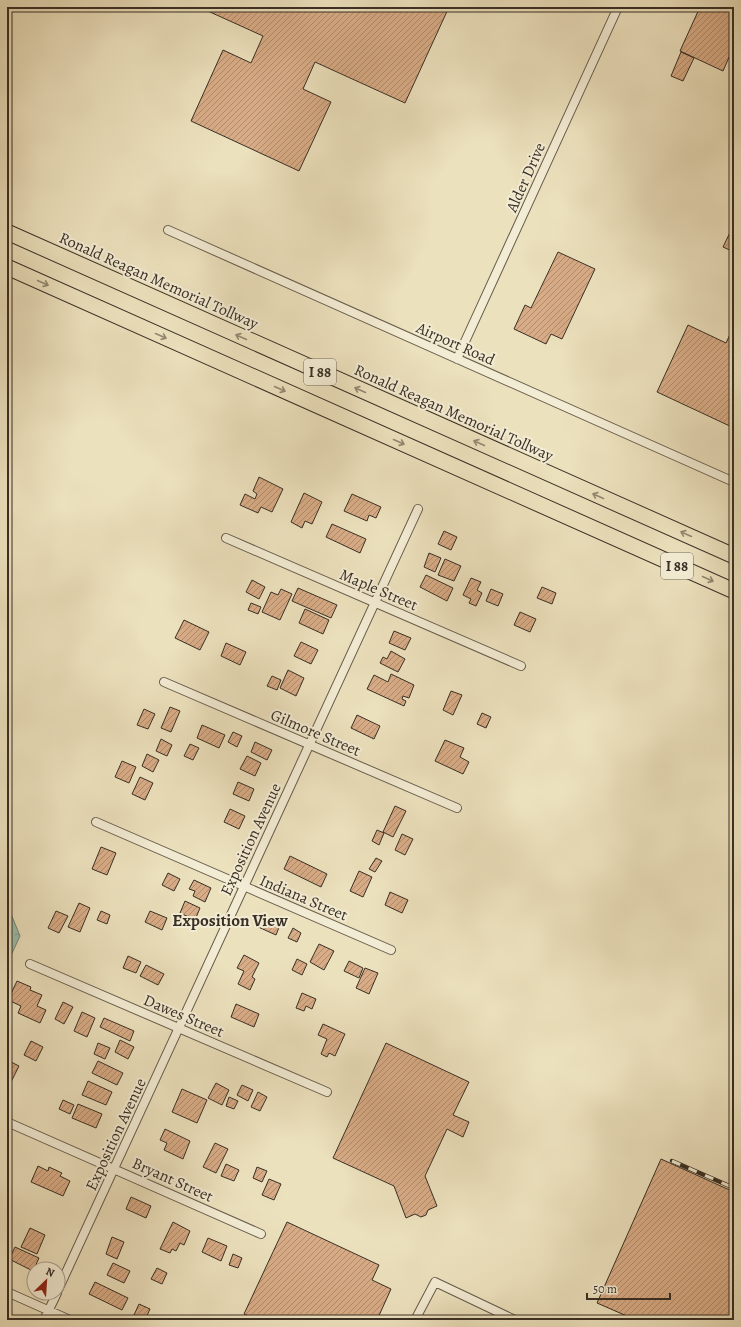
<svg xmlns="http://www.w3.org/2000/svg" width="741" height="1327" font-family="Alegreya,serif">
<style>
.water{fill:url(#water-ripples);stroke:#738577}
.building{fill:url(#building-hatch);stroke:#392f25}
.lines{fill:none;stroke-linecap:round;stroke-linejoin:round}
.minor-casing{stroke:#665c4b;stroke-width:10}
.motorway-casing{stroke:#392f25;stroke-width:17}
.minor{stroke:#f3ecd4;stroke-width:8}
.motorway{stroke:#ece1bd;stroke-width:15}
.rail-casing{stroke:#392f25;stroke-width:4.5}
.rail{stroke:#f3ecd4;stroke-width:3;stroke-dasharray:9;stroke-linecap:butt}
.oneway{stroke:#928871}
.labels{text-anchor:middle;stroke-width:4;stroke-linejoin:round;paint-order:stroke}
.shield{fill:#f3ecd4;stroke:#71685a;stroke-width:1}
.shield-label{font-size:15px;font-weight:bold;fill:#392f25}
.street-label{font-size:16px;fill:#392f25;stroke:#f3ecd4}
.neighbourhood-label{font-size:17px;font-weight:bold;fill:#392f25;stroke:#f3ecd4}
</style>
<defs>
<pattern id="water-ripples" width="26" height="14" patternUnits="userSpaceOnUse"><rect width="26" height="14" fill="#99bead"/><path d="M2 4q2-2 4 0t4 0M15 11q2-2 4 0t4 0" fill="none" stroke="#7e9b8d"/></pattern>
<pattern id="building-hatch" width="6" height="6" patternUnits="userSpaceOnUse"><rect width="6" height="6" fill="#d8ac86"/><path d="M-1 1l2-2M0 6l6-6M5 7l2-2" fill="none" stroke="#b08c6d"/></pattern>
</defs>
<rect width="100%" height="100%" fill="#ece1bd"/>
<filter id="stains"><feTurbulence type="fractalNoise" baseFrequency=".005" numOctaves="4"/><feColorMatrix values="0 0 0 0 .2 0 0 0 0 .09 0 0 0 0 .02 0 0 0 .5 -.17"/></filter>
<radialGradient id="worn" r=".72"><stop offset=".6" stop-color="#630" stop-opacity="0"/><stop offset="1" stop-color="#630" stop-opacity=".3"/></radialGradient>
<path class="water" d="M7,908L9,909L20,936L7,964Z"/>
<path class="building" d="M199,7H449L405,103L315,62L303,89L331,102L299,171L191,121L223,50L251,63L263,36Z
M700,7H734V46L723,71L680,51Z
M681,52L694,58L683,81L671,76Z
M734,224V252L723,247Z
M558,252L595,269L562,339L551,334L546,344L514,329L525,305L531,308Z
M688,325L726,343L733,328L734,329V428L657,392Z
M259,477L283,489L272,512L261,507L258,513L240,505L245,494L255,499L257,494L253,491Z
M304,493L322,502L312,524L305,521L302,528L291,522Z
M352,494L381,507L376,518L369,515L367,521L344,511Z
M332,524L366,539L360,553L326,537Z
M444,531L457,537L451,550L438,544Z
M429,553L441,558L435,572L424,567Z
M445,559L461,566L454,581L438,575Z
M426,575L453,588L447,601L420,587Z
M471,578L481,582L477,590L482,593L476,606L469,603L471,599L463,595Z
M252,580L265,587L259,599L246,592Z
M542,587L556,593L552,604L537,598Z
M298,588L337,605L331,618L292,601Z
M281,589L292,594L280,620L262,612L271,592L278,595Z
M491,589L503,594L498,606L486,601Z
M251,603L261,607L258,614L248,610Z
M305,609L329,620L323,634L299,623Z
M520,612L536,619L530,632L514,625Z
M184,620L209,632L200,650L175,638Z
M394,631L411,638L405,650L389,643Z
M301,642L318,650L311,664L294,656Z
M226,643L246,652L240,665L221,656Z
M391,651L405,659L398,672L380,663L383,657L387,659Z
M288,670L304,678L296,696L280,688Z
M391,674L414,685L409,698L403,696L402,699L406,701L404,706L367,689L374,675L388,682Z
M272,676L281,680L277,690L267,686Z
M451,691L462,695L453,715L443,710Z
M170,707L180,711L171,732L161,728Z
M144,709L155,714L148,729L137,725Z
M482,713L491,717L486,728L477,724Z
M357,715L380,726L374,739L351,728Z
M202,725L225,735L219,748L197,738Z
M233,732L242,736L237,747L228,742Z
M161,739L172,745L167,756L156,751Z
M445,740L464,748L460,757L469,762L463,774L435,761Z
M255,742L272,750L267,760L251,752Z
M190,744L199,748L193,760L184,756Z
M147,754L159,760L153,772L142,766Z
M247,756L261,763L255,776L240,769Z
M122,761L136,767L129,783L115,777Z
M140,777L153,783L145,800L132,794Z
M238,782L254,789L249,801L233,794Z
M395,806L406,811L393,837L383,832Z
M230,809L245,816L239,829L224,822Z
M377,830L384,833L379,845L372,841Z
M402,834L413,839L405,855L395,850Z
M101,847L116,853L107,875L92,869Z
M290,856L327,874L321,887L284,869Z
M376,858L382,861L375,872L369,869Z
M359,871L372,877L363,897L350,891Z
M168,873L180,879L174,891L162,885Z
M194,880L211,888L205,902L193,896L195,891L189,889Z
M390,892L408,900L402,913L385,905Z
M185,901L200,908L195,920L180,913Z
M79,903L90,908L80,932L68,927Z
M56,911L68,916L59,933L48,928Z
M101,911L110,915L107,924L97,920Z
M150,911L167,918L162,930L145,922Z
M261,916L280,925L276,935L256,926Z
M293,928L301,933L297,942L288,938Z
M319,944L334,951L324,970L310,962Z
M244,955L259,963L252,977L255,979L250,990L238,984L244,971L237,968Z
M128,956L141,962L136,973L123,968Z
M297,959L307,964L302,975L292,970Z
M349,961L363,968L359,978L344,971Z
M146,965L164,974L158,985L140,976Z
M365,968L378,973L369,994L356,988Z
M17,981L31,987L30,990L42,995L37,1006L46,1010L40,1023L18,1013L21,1006L8,1000Z
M302,993L316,999L312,1009L306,1006L304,1011L296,1008Z
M63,1002L73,1007L64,1024L55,1019Z
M236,1004L259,1014L254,1027L231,1017Z
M82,1012L95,1018L87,1037L74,1031Z
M104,1018L134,1031L130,1041L100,1027Z
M323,1024L345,1034L335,1056L329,1053L327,1057L321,1054L327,1039L318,1035Z
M120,1040L134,1047L128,1059L115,1052Z
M31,1041L43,1047L36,1061L24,1055Z
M98,1043L110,1048L105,1059L94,1054Z
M386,1043L469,1082L453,1115L469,1122L463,1137L447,1129L425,1176L437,1206L428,1210L426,1215L421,1217L415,1214L406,1218L394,1186L333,1158Z
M7,1060L19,1066L10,1084L7,1082Z
M98,1061L123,1073L117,1085L92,1073Z
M88,1081L112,1092L106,1105L82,1095Z
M216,1083L229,1090L222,1105L208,1098Z
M242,1085L253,1090L248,1101L237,1095Z
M182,1089L207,1100L197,1123L172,1112Z
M258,1092L267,1097L260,1111L251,1107Z
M229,1097L238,1101L234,1109L226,1106Z
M63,1100L74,1105L70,1114L59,1109Z
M78,1104L102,1114L96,1128L72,1118Z
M165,1129L190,1141L183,1159L164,1150L167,1143L160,1140Z
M215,1143L228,1149L216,1173L203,1167Z
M661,1159L734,1192V1320H636L597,1303Z
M226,1164L239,1170L234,1181L221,1176Z
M38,1166L48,1171L49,1167L62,1173L60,1176L70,1181L63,1196L31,1182Z
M257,1167L267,1171L262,1182L253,1178Z
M269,1179L281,1184L274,1200L262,1195Z
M131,1197L151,1206L146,1218L126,1209Z
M173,1222L190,1231L184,1245L180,1243L176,1251L172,1249L170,1253L160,1249Z
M287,1222L379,1265L372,1280L391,1289L377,1320H258L244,1314Z
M30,1228L45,1235L37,1254L21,1247Z
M112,1237L124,1242L117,1259L106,1254Z
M208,1238L227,1246L221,1261L202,1252Z
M15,1247L39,1258L33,1271L9,1259Z
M233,1254L242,1258L238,1268L229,1265Z
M113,1263L130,1271L124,1283L107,1275Z
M157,1268L167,1273L162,1284L151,1279Z
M95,1282L128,1298L122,1310L89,1294Z
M139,1304L150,1309L145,1320L134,1315Z"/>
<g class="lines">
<g class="minor-casing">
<path id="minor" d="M168,230L734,482
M457,359L618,7
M226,538L521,666
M164,682L457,808
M96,822L391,950
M30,964L327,1092
M7,1122L261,1234
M58,1290L418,509
M7,1292L70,1320
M44,1320L57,1293
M415,1320L435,1282L515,1320"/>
</g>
<g class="motorway-casing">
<path id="motorway" d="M7,232L734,556
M7,267L734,591"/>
</g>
<use href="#minor" class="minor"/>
<use href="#motorway" class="motorway"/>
<g class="rail-casing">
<path id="rail" d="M672,1161L734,1188"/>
</g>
<use href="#rail" class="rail"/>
</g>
<defs><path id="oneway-shaft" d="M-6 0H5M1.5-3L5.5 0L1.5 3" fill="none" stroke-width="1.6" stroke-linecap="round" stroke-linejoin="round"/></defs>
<g class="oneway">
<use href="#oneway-shaft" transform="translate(43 283) rotate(24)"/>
<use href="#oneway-shaft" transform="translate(161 336) rotate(24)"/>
<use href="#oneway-shaft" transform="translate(241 337) rotate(-156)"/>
<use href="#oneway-shaft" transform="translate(280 389) rotate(24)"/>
<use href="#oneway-shaft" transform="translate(360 390) rotate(-156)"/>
<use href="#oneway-shaft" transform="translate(399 442) rotate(24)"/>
<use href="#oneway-shaft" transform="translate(479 443) rotate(-156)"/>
<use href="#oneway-shaft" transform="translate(598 496) rotate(-156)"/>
<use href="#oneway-shaft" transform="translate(686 534) rotate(-156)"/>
<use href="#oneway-shaft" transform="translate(708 579) rotate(24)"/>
</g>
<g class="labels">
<g class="shield">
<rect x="304" y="359" width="32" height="26" rx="3"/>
<rect x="661" y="553" width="32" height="26" rx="3"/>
</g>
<g class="shield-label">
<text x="320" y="377">I 88</text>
<text x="677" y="571">I 88</text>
</g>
<g class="street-label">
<text transform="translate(525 177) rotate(-66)" y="6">Alder Drive</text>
<text transform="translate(159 280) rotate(24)" y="6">Ronald Reagan Memorial Tollway</text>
<text transform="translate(456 343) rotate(24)" y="6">Airport Road</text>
<text transform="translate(454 412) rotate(24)" y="6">Ronald Reagan Memorial Tollway</text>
<text transform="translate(379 589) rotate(23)" y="6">Maple Street</text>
<text transform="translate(316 732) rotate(23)" y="6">Gilmore Street</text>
<text transform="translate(250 839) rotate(-65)" y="6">Exposition Avenue</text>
<text transform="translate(304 897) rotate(23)" y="6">Indiana Street</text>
<text transform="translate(184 1015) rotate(23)" y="6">Dawes Street</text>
<text transform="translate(115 1134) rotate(-65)" y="6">Exposition Avenue</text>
<text transform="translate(173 1179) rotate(24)" y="6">Bryant Street</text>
</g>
<g class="neighbourhood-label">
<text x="230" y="926">Exposition View</text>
</g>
</g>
<rect width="741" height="1327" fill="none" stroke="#ece1bd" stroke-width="24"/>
<rect x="8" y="8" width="725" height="1311" fill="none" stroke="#392f25" stroke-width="2"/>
<rect x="12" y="12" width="717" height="1303" fill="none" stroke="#392f25"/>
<g transform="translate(46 1281) rotate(25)"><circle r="19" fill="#f3ecd4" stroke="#a9a08e"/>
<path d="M0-3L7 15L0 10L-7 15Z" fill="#8f2418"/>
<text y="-6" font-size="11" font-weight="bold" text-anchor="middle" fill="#392f25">N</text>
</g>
<path d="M587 1293v6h83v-6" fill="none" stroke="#392f25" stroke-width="2"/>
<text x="593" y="1293" font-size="12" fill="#392f25" stroke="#f3ecd4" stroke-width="3" paint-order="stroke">50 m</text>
<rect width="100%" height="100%" filter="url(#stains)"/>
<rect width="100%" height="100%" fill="url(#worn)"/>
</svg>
